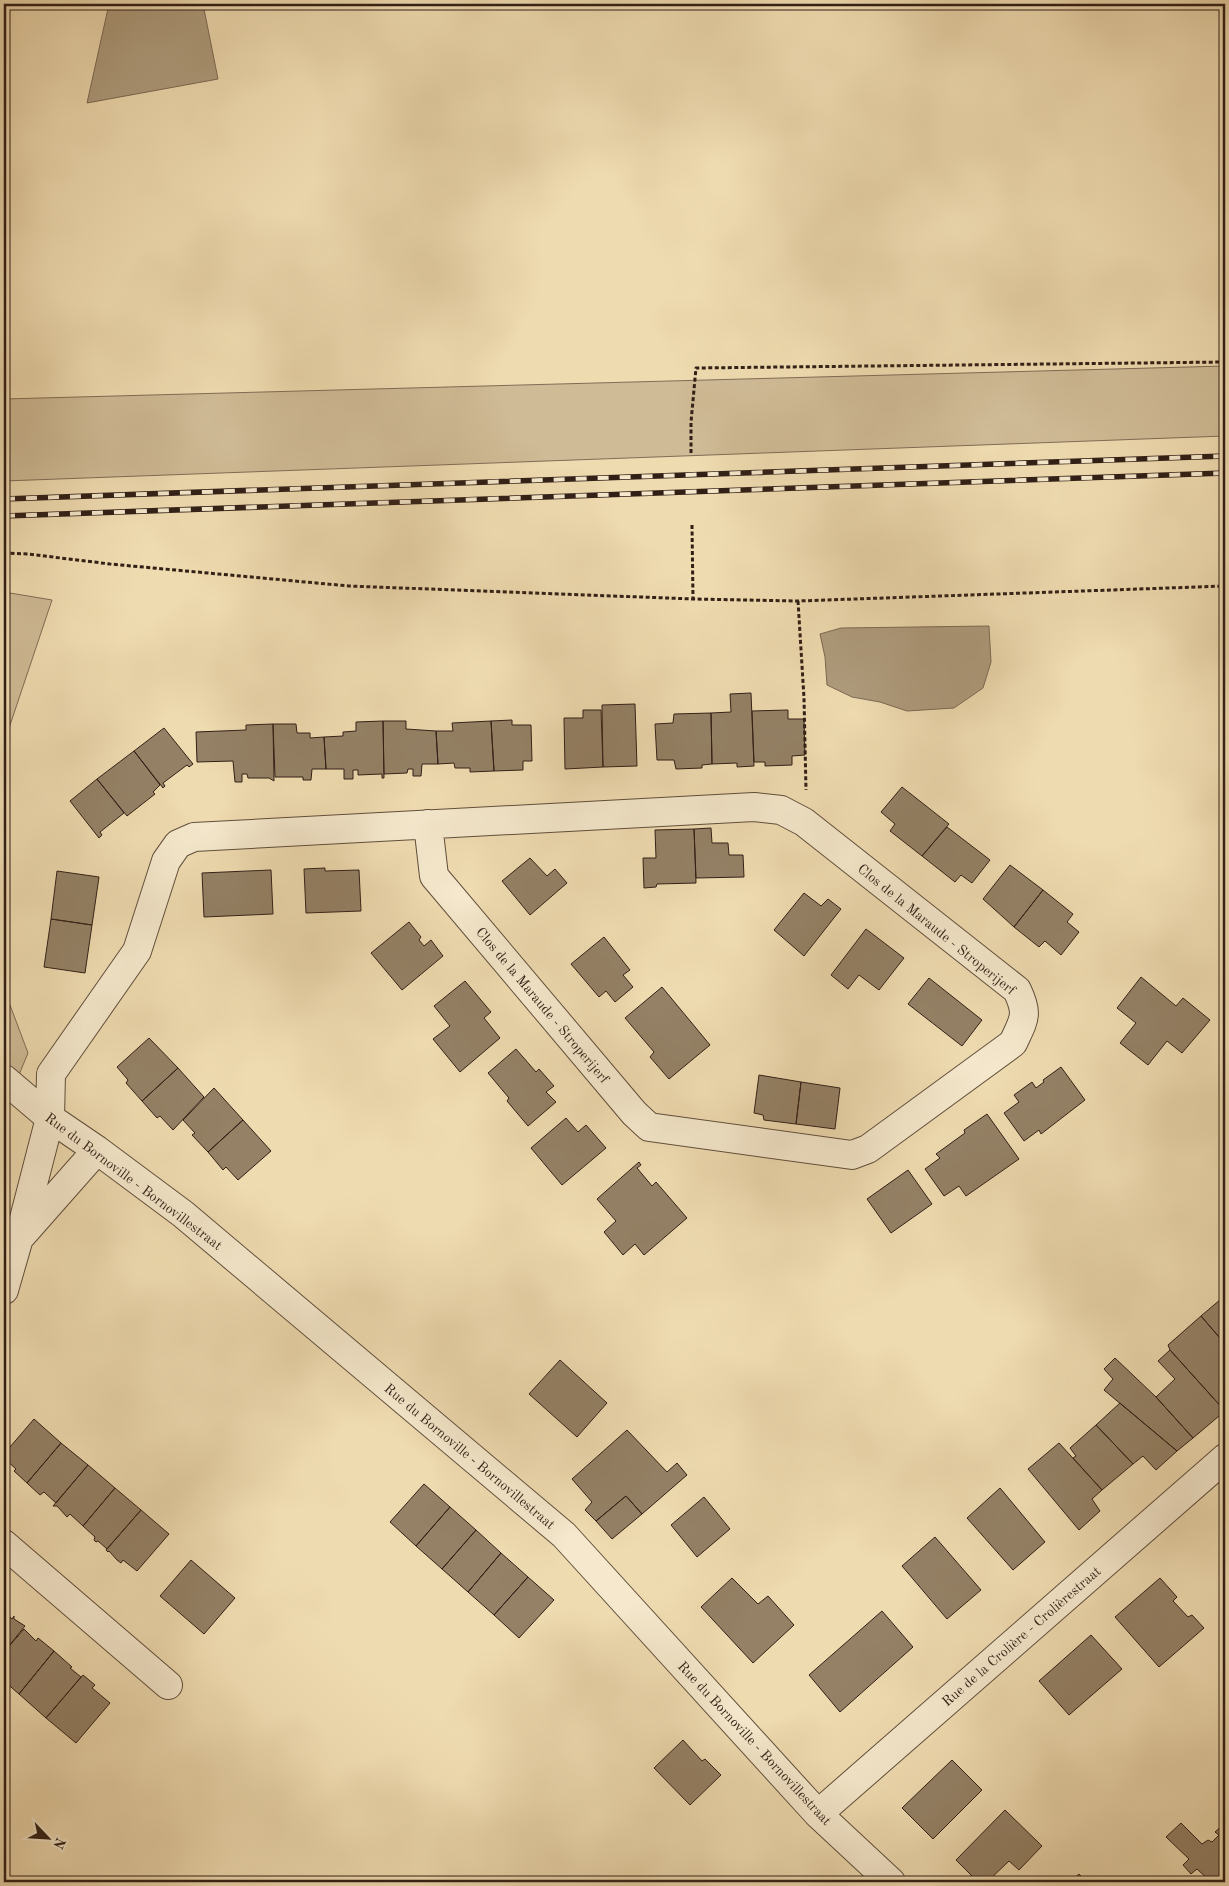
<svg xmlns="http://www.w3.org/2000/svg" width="1229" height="1886" font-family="'Old Standard TT',serif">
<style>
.green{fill:#cfbb96;stroke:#806d56}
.water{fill:#ae9b7c;stroke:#7c6953}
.building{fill:#948166;stroke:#311f16}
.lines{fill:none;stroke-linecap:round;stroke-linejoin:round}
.street-casing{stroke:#604e3c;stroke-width:30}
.path{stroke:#311f16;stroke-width:3;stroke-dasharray:4 2.5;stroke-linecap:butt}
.street{stroke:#f5e8cc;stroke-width:28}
.rail-casing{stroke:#311f16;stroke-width:5.5}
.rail{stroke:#f5e8cc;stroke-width:4;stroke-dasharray:11;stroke-linecap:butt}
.labels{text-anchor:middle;stroke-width:4;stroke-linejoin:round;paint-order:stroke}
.street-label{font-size:14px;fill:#311f16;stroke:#f5e8cc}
</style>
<rect width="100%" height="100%" fill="#efdbb0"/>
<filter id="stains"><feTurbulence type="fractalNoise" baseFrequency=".004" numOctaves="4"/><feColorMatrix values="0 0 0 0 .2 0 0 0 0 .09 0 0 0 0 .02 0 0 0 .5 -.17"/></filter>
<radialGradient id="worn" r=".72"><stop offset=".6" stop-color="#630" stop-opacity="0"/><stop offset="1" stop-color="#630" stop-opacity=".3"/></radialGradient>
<path class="green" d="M1225,366V436L4,481V399Z
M4,592L52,600L4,743Z
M4,989L28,1053L4,1111Z"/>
<path class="water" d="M109,4H203L218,79L87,103Z
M989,626L991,662L983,688L954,708L907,711L880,702L852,697L827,685L825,657L820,634L841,628Z"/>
<path class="building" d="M751,693L754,766L737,767V763L712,764L711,713L731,712L730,694Z
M635,704L637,766L603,767L602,705Z
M583,710H601L603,767L565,769L564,718H583Z
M788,710V719H804L805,755L792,756V765L765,766V762H754L752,711Z
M711,713L712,764L702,765V768L676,769L674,760H657L655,724L673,723L674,714Z
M512,720V725H531L532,761H523V770L494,771L491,721Z
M383,721H406V729L436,731L438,764H422L421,776H413V769H408L407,773L384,774Z
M383,721L384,778H382V774L358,775V770H353V779H344V769H326L324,737L343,736V732L356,731V722Z
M491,721L494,771L470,772V768H455L454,763L438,764L436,731H453L452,723Z
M273,724H296L297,733H310V738L324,737L326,769H312L311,780H303V777H275Z
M273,724L274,781L269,778H248L247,774H242V782H235L233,761L197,762L196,732L246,730V725Z
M164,728L193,764L189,767L187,765L163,783L165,786L163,788L134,751Z
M134,751L160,785L153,792L155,794L127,816L97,779Z
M97,779L124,813L100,832L102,835L99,838L70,801Z
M902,787L949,824L922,856L890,831L895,824L881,812Z
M947,827L990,860L972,883L961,875L955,882L922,856Z
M711,828L712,843H728L729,855H743L744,877L696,878L694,829Z
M694,829L696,883L657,884L656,887L644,888L643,858H656L655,830Z
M530,858L547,876L555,869L567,883L530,915L502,881Z
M1010,865L1043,890L1014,927L983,899Z
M325,868V871L359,870L361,911L306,913L304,869Z
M271,870L273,914L204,917L202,873Z
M57,871L99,877L92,925L51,919Z
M1043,890L1073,914L1067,922L1079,932L1061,955L1045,941L1039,947L1014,927Z
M804,893L821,906L828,899L841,909L804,956L774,930Z
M51,919L92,925L85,973L44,967Z
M409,922L421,937L419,940L424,946L431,940L443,956L402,990L371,953Z
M866,929L904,958L879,990L859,975L848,989L831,975Z
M604,937L630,970L623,975L633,987L615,1002L606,991L599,997L571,964Z
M1141,977L1176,1006L1183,998L1210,1020L1182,1053L1167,1041L1148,1065L1120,1043L1136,1023L1117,1008Z
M929,978L982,1020L962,1046L908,1004Z
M465,981L491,1012L484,1018L500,1038L460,1072L433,1039L450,1026L434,1006Z
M662,987L710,1045L669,1079L650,1057L654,1052L625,1018Z
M149,1038L178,1068L142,1101L126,1083L128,1080L117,1067Z
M516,1049L536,1072L539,1069L554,1086L546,1092L556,1102L528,1126L507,1101L509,1098L488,1073Z
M1061,1067L1085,1100L1041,1134L1039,1130L1024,1141L1004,1113L1019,1102L1014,1095L1032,1082L1036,1088L1044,1082L1043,1080Z
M178,1068L204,1097L173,1130L160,1116L157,1118L142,1101Z
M759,1075L801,1082L796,1124L764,1120L763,1115L754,1113Z
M801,1082L840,1088L835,1129L796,1124Z
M214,1088L243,1120L208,1152L192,1135L195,1133L183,1120Z
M987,1114L1019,1159L966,1196L959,1186L944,1196L925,1169L940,1158L936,1154L965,1133L964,1130Z
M566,1118L578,1132L586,1125L606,1148L562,1185L531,1148Z
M243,1120L271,1151L238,1180L226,1167L223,1170L208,1152Z
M639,1162L641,1165L637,1168L652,1186L656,1182L687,1218L644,1255L635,1244L623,1255L604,1232L616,1221L597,1199Z
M908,1170L932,1204L891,1233L867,1199Z
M1221,1299L1225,1302V1344L1201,1316Z
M1201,1316L1225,1344V1411L1170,1350L1168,1345Z
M1170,1350L1225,1411L1193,1438L1156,1397L1175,1379L1158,1361Z
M1115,1358L1156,1397L1193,1438L1177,1451L1104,1390L1113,1379L1104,1369Z
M560,1360L607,1403L577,1437L529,1394Z
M1120,1403L1177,1451L1156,1470L1143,1456L1133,1464L1096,1425Z
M34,1419L61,1443L27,1483L14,1471L16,1469L4,1458V1454Z
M1096,1425L1133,1464L1102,1490L1073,1458L1076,1456L1070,1448Z
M627,1430L667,1472L677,1463L687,1475L642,1514L626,1496L596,1521L585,1510L592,1502L572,1479Z
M61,1443L88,1465L56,1503L44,1492L40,1495L27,1483Z
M1059,1443L1102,1490L1092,1499L1100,1511L1079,1530L1028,1469Z
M88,1465L115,1488L83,1526L70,1514L67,1517L57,1506H53Z
M424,1484L450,1507L416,1546L390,1522Z
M115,1488L141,1510L107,1549L98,1541L96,1542L94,1540L95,1537L83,1526Z
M1000,1488L1045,1542L1013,1570L967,1518Z
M626,1496L642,1514L612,1539L596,1521Z
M704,1497L730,1529L697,1557L671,1525Z
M450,1507L476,1530L442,1569L416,1546Z
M141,1510L169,1534L137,1571L123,1560L121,1563L117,1560L109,1551L108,1552L106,1550Z
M476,1530L501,1553L468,1592L442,1569Z
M935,1537L981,1590L947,1619L902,1566Z
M501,1553L528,1577L494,1615L468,1592Z
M191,1560L235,1598L204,1634L160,1596Z
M528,1577L554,1600L519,1638L494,1615Z
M732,1578L758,1604L768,1596L794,1625L753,1663L701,1607Z
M1160,1578L1177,1597L1173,1601L1188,1617L1192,1615L1204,1628L1159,1667L1115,1617Z
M882,1611L913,1647L840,1712L809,1675Z
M4,1612L12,1619L14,1616V1619L25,1626L4,1652Z
M24,1629L36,1641L38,1638L54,1651L19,1694L4,1681V1652Z
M1091,1635L1122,1669L1069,1715L1039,1681Z
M54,1651L72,1667L70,1668L81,1677L46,1718L19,1694Z
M83,1675L95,1685L92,1688L110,1703L76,1743L46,1718Z
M683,1740L702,1761L705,1759L721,1775L690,1805L654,1768Z
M952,1760L982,1790L933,1839L902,1808Z
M1005,1810L1042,1846L1019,1870L1009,1861L987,1882H978L956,1860Z
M1181,1823L1202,1844L1208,1840L1212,1842L1219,1835L1215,1832L1225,1823V1879L1222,1882H1211L1197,1869L1191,1874L1183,1865L1189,1859L1166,1837Z
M1079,1874L1087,1882H1070Z"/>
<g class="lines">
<g class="street-casing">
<path id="street" d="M4,1079L50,1118L97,1150L183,1214L564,1535L818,1814L891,1882
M22,1235L97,1150
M4,1290L19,1238L50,1118L51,1074L137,951L166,861L178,844L194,837L754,807L781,810L804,822L1017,990C1029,1015 1024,1019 1013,1043L868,1149L852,1155L649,1127L634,1113L434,876L428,824
M4,1544L168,1685
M818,1814L1225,1458"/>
</g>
<path class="path" d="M691,453V422L696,368L1225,362
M692,525L693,599
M4,553L28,554L110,564L349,586L693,599L798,601L1225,586
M798,601L804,698L806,790"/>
<use href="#street" class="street"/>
<g class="rail-casing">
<path id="rail" d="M4,499L1225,456
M4,516L1225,473"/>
</g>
<use href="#rail" class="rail"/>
</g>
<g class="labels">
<g class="street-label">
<text transform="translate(937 929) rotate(39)" y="5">Clos de la Maraude - Stroperijerf</text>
<text transform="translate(543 1005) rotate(50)" y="5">Clos de la Maraude - Stroperijerf</text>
<text transform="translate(134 1181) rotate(37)" y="5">Rue du Bornoville - Bornovillestraat</text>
<text transform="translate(470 1456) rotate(40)" y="5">Rue du Bornoville - Bornovillestraat</text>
<text transform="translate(1021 1636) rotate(-41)" y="5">Rue de la Crolière - Crolièrestraat</text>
<text transform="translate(755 1743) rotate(47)" y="5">Rue du Bornoville - Bornovillestraat</text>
</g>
</g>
<rect width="1229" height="1886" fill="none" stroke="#efdbb0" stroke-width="20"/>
<rect x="5" y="5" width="1219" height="1876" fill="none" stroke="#311f16" stroke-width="2.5"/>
<rect x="10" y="10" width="1209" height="1866" fill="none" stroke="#311f16"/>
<g transform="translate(48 1838) rotate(115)" stroke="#f5e8cc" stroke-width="4" paint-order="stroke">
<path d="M0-4L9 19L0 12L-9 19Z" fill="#311f16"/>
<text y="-8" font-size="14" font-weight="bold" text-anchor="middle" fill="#311f16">N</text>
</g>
<rect width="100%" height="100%" filter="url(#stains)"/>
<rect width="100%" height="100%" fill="url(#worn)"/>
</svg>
